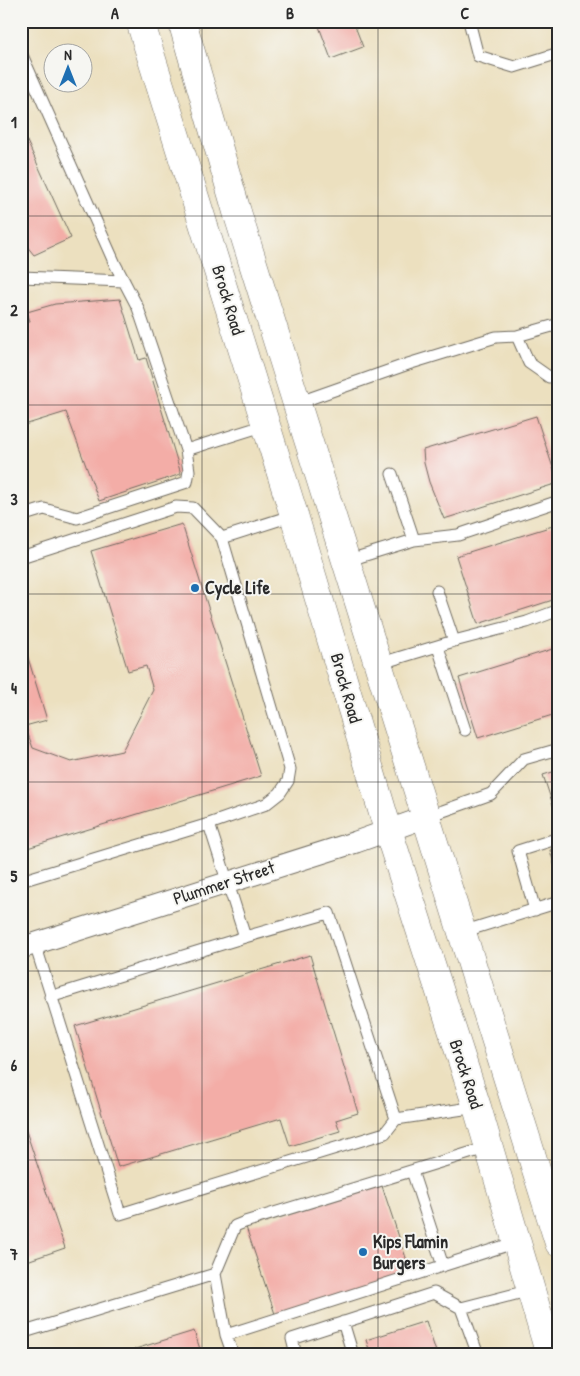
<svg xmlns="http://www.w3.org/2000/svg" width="580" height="1376" font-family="'Patrick Hand',sans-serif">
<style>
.building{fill:#f3ada7}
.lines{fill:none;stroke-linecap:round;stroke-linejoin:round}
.service-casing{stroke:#6f6a5f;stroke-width:13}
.minor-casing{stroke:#6f6a5f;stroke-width:23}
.secondary-casing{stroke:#6f6a5f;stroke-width:29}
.service{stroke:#fff;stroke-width:11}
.minor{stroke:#fff;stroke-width:21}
.secondary{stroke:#fff;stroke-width:28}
.grid{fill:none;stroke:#2b2b2b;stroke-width:1;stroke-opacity:0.55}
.poi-dot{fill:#1f6fb2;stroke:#f6f6f2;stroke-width:2}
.labels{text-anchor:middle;stroke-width:4;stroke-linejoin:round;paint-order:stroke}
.street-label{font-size:18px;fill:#2b2b2b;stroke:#f6f6f2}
.poi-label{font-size:18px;font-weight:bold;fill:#2b2b2b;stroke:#f6f6f2;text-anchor:start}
.neatline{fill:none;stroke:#2b2b2b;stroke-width:2}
.grid-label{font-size:16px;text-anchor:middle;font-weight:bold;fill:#2b2b2b}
</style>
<rect width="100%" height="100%" fill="#f6f6f2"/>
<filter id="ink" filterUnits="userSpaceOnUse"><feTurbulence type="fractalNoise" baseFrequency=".02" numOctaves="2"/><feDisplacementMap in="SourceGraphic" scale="10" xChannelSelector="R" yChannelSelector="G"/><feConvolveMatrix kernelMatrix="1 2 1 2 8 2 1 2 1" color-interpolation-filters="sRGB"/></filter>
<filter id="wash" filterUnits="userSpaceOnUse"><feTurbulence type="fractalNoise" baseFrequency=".0096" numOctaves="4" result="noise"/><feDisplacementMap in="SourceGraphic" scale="20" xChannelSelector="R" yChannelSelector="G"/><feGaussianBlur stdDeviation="1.12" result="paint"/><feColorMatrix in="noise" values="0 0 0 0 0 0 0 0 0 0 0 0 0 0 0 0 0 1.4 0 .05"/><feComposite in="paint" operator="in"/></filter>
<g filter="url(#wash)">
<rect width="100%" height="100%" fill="#ece0bf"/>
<g id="blocks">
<path class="building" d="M317,21H353L363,47L331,59Z
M21,128L71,238L34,255L21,239Z
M120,299L139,360L146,358L181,474L99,501L66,412L21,426V324L30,321L27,312L55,304Z
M536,416L558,483L444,519L429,482L424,463L423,450Z
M182,524L261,776L21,850V635L47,720L25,726L33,748L71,762L122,751L153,690L146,666L128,671L91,551Z
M559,524V598L478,624L456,556Z
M559,647V713L478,738L459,678Z
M559,770V813L556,814L543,775Z
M559,847V877L558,878L550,850Z
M310,955L358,1113L336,1120L340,1131L290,1146L281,1118L118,1167L75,1026Z
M21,1116L65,1248L21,1263Z
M381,1183L411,1273L276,1317L246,1227Z
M426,1321L437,1355H371L366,1340Z
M194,1331L202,1355H119V1354Z"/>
</g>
</g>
<g filter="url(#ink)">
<use href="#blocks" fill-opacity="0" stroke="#6f6a5f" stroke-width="1"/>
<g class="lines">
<g class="service-casing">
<path id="service" d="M469,21L478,56L514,67L559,53
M21,53L115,264L138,308L186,450L266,425
M21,277L124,281
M517,336L529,363L549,377L559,375
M297,403L408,364L496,337L517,336L559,324
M21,516L44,509L77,518L187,482L189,471L186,450
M222,538L294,515
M414,540L458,535L559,501
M21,557L176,507L193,508L222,538L290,769L288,781L280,793L266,804L209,824L21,881
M346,561L414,540L392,474
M437,591L454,641
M438,647L465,730
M378,664L454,641L527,622L559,610
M426,817L491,794L524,759L559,749
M209,824L245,937
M535,910L518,851L559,838
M462,932L559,902
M35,944L120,1214L385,1133L396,1119L329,913L245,937L50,997
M396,1119L477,1107
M412,1171L443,1266
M215,1274L226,1335L517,1242
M461,1308L478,1355
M343,1322L353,1355
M21,1333L215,1274L235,1226L245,1222L489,1147
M226,1335L233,1355
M296,1355L292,1339L434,1293L461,1308L531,1290"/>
</g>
<g class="minor-casing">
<path id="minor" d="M21,948L356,842L426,817"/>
</g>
<g class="secondary-casing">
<path id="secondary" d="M140,21L294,515L388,830L477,1107L550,1355
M182,21L237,212L559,1243"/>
</g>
<use href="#service" class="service"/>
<use href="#minor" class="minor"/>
<use href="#secondary" class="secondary"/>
</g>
</g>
<path class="grid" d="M202,21V1355M378,21V1355M21,216H559M21,405H559M21,594H559M21,782H559M21,971H559M21,1160H559"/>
<g class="poi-dot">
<circle cx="195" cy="588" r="5"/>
<circle cx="363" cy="1252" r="5"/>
</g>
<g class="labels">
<g class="street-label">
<text transform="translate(228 300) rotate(73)" y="6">Brock Road</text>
<text transform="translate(346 688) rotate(74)" y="6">Brock Road</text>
<text transform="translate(224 883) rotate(-18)" y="6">Plummer Street</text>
<text transform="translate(466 1074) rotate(72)" y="6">Brock Road</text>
</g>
<g class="poi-label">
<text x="205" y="594">Cycle Life</text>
<text x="373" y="1248">Kips Flamin<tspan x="373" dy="21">Burgers</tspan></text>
</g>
</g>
<rect width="580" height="1376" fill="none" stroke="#f6f6f2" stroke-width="55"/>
<g transform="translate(68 68)"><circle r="24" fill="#f6f6f2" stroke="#a5a5a2"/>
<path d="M0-4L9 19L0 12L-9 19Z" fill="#1f6fb2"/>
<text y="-8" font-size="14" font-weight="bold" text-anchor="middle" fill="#2b2b2b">N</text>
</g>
<rect x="28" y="28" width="524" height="1320" class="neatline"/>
<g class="grid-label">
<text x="115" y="19">A</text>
<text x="290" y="19">B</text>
<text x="465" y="19">C</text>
<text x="14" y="128">1</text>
<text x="14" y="316">2</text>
<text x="14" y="505">3</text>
<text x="14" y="694">4</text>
<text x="14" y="882">5</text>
<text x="14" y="1071">6</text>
<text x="14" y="1260">7</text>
</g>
</svg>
